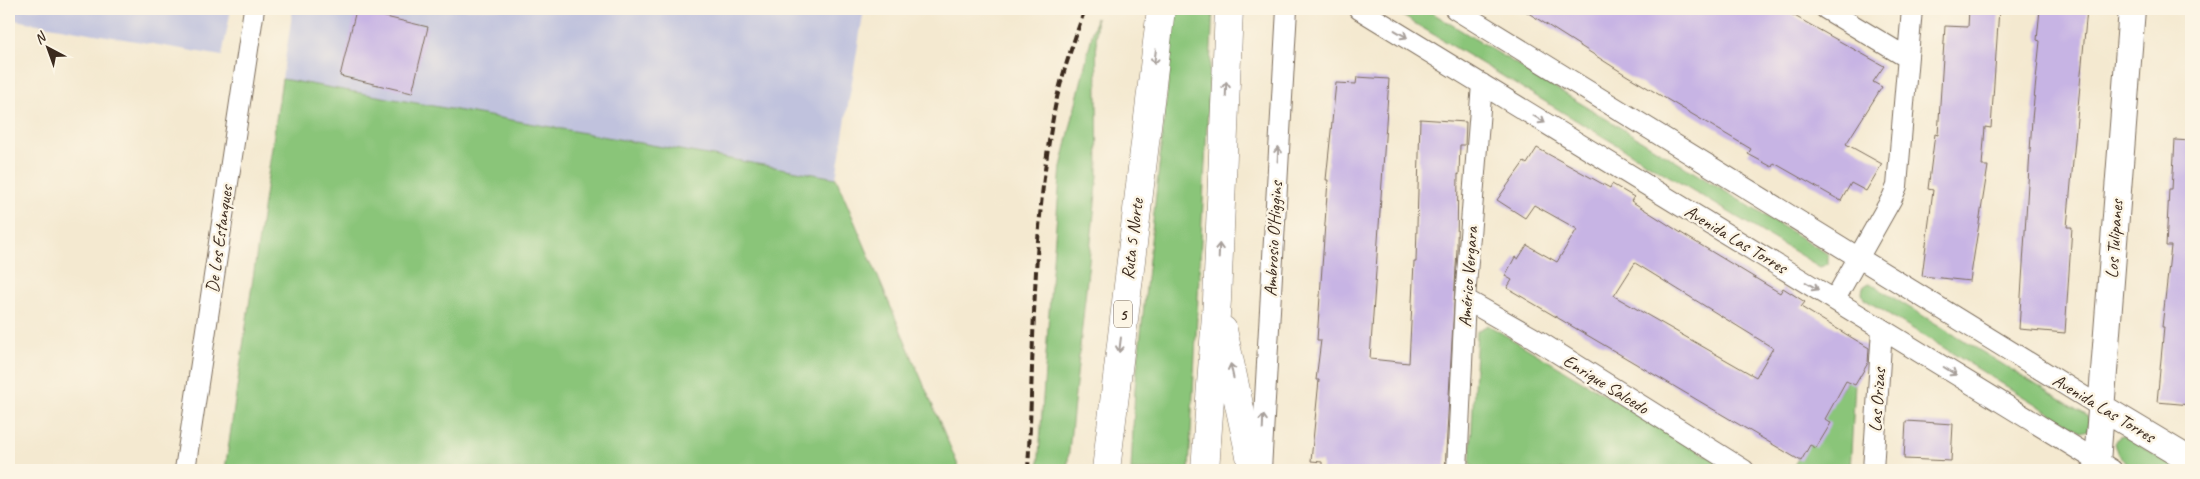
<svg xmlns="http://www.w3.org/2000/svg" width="2200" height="479" font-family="Caveat,sans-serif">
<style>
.industrial{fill:#c0c2dd}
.green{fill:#8ac579;stroke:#62784c}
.building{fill:#c7b4e4;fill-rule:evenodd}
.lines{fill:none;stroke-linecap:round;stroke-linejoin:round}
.minor-casing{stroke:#7c6d5c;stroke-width:22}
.tertiary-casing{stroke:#7c6d5c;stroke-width:28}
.trunk-casing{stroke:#7c6d5c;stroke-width:29}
.minor{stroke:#fff;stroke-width:20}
.tertiary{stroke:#fff;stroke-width:26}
.trunk{stroke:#fff;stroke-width:28}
.rail{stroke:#3b2a1e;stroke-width:4;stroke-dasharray:8 4;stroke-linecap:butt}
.oneway{stroke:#a79f9a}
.labels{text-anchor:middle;stroke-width:5;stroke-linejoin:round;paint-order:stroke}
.shield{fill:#fcf5e5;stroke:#75675a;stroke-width:1}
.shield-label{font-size:16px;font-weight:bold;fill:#3b2a1e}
.street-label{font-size:18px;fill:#3b2a1e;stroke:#fcf5e5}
</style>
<rect width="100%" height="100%" fill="#fcf5e5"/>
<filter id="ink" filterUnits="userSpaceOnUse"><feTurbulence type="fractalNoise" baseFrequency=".02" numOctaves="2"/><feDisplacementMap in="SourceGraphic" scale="10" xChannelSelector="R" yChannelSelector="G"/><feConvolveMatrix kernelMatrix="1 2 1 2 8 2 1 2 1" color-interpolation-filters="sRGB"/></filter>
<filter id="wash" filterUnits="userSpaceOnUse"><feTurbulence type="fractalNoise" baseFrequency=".0096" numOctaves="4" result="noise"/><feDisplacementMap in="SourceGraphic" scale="20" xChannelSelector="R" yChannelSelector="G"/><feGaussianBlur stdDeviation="1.12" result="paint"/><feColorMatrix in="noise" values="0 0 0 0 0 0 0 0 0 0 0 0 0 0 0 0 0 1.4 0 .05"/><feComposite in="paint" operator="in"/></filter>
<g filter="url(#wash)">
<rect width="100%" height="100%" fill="#f4e9d0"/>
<path class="industrial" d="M9,9H231L222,56L9,19Z
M293,9H864L836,178L282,79Z"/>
<path class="green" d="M1176,9H1213L1189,470H1131L1135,389Z
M1391,9H1426L1826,253L1828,255V264L1820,267Z
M1096,18L1098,175L1067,470H1038L1051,283L1061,167Z
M282,79L836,178L960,470H225Z
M1869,283L2086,415L2089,418L2088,430L2081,432L1864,299L1862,293L1863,287Z
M1488,325L1731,470H1478L1470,464L1477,331Z
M1856,366L1850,470H1791Z
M2124,436L2179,470C2168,470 2151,473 2140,470C2128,466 2116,455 2114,443L2119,437Z"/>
<g id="blocks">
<path class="building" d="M1522,9H1782L1884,66L1873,82L1882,87L1846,144L1882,164L1866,191L1851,183L1841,201L1774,163L1772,167L1748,154L1751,149L1626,75Z
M1969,9H1999L1991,128L1985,127L1982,166H1988L1970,281L1922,276L1933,190L1928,189L1935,134L1938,135L1945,26L1968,27Z
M2040,9H2087L2067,227H2072L2065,333L2019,329L2032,119L2040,41L2037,40Z
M356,10L428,27L412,93L340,76Z
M1357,77L1389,79L1370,359L1409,363L1414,262H1416L1420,119L1466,122L1465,145H1460L1459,175L1458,174L1457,249L1445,470H1322V462L1311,461L1319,380H1316L1321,340H1317L1328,180H1326L1336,83L1356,84Z
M2175,140L2191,141V405L2157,402L2164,327H2162L2171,246H2166L2169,189H2172Z
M1537,148L1610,188L1612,184L1634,197L1631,201L1689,238L1780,293L1783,288L1805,302L1801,307L1869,348L1868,363L1855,385L1846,381L1825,419L1831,423L1816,448L1810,445L1801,461L1507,288L1512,280L1505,276L1515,257L1518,259L1527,245L1557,262L1577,229L1534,205L1525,218L1497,200L1524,162L1527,164ZM1635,263L1773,348L1756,377L1614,296Z
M1906,421L1953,424L1951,461L1904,459Z"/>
</g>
</g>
<g filter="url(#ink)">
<use href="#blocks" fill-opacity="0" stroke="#7c6d5c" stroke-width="1"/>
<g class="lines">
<g class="minor-casing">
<path id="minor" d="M1359,9L2112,470
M1455,9L2101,407
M1826,9L1906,57
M1465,299L1532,337L1744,470
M1835,299L1892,198L1897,186L1912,9
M185,470L254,9
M1261,470L1287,9
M1457,470L1465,299L1482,84
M1873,470L1882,329"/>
</g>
<g class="tertiary-casing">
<path id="tertiary" d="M2101,407L2191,461
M2097,462L2132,9"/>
</g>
<g class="trunk-casing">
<path id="trunk" d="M1223,330L1253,470
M1106,470L1161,9
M1205,470L1217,300L1229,9"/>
</g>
<use href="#minor" class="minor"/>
<use href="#tertiary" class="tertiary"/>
<use href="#trunk" class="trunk"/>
<path class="rail" d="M1028,470C1034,355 1032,231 1053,118C1059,81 1073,44 1085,9"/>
</g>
<defs><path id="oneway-shaft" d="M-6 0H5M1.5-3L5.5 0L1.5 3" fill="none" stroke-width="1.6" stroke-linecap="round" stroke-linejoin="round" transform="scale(1.25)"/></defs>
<g class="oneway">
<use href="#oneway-shaft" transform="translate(1401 34) rotate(31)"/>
<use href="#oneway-shaft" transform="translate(1155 57) rotate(97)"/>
<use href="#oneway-shaft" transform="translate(1226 89) rotate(-88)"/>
<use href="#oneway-shaft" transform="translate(1539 119) rotate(31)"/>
<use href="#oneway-shaft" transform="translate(1278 154) rotate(-87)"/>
<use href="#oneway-shaft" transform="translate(1219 251) rotate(-88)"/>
<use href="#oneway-shaft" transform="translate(1812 286) rotate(31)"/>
<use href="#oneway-shaft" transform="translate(1120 345) rotate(97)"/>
<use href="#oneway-shaft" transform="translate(1232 371) rotate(-102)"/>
<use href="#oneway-shaft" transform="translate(1950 371) rotate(32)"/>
<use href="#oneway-shaft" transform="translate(1263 422) rotate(-88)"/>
</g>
</g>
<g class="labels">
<rect class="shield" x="1114" y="300.5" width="18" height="27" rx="4"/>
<g class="shield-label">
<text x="1123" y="320">5</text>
</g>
<g class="street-label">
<text transform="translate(219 239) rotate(-82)" y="6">De Los Estanques</text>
<text transform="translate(1132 239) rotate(-83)" y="6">Ruta 5 Norte</text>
<text transform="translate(1273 239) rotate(-87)" y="6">Ambrosio O'Higgins</text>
<text transform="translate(1736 239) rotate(31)" y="6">Avenida Las Torres</text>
<text transform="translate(2114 239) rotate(-86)" y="6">Los Tulipanes</text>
<text transform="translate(1468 277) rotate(-86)" y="6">Américo Vergara</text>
<text transform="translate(1606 384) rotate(32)" y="6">Enrique Salcedo</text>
<text transform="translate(1877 400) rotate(-86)" y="6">Las Orizas</text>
<text transform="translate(2104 408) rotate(31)" y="6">Avenida Las Torres</text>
</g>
</g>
<rect width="2200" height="479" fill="none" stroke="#fcf5e5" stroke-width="30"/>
<g transform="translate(48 48) rotate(319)" stroke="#fcf5e5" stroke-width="4" paint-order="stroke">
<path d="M0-4L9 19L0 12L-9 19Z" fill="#3b2a1e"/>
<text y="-8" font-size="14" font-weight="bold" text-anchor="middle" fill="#3b2a1e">N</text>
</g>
</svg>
